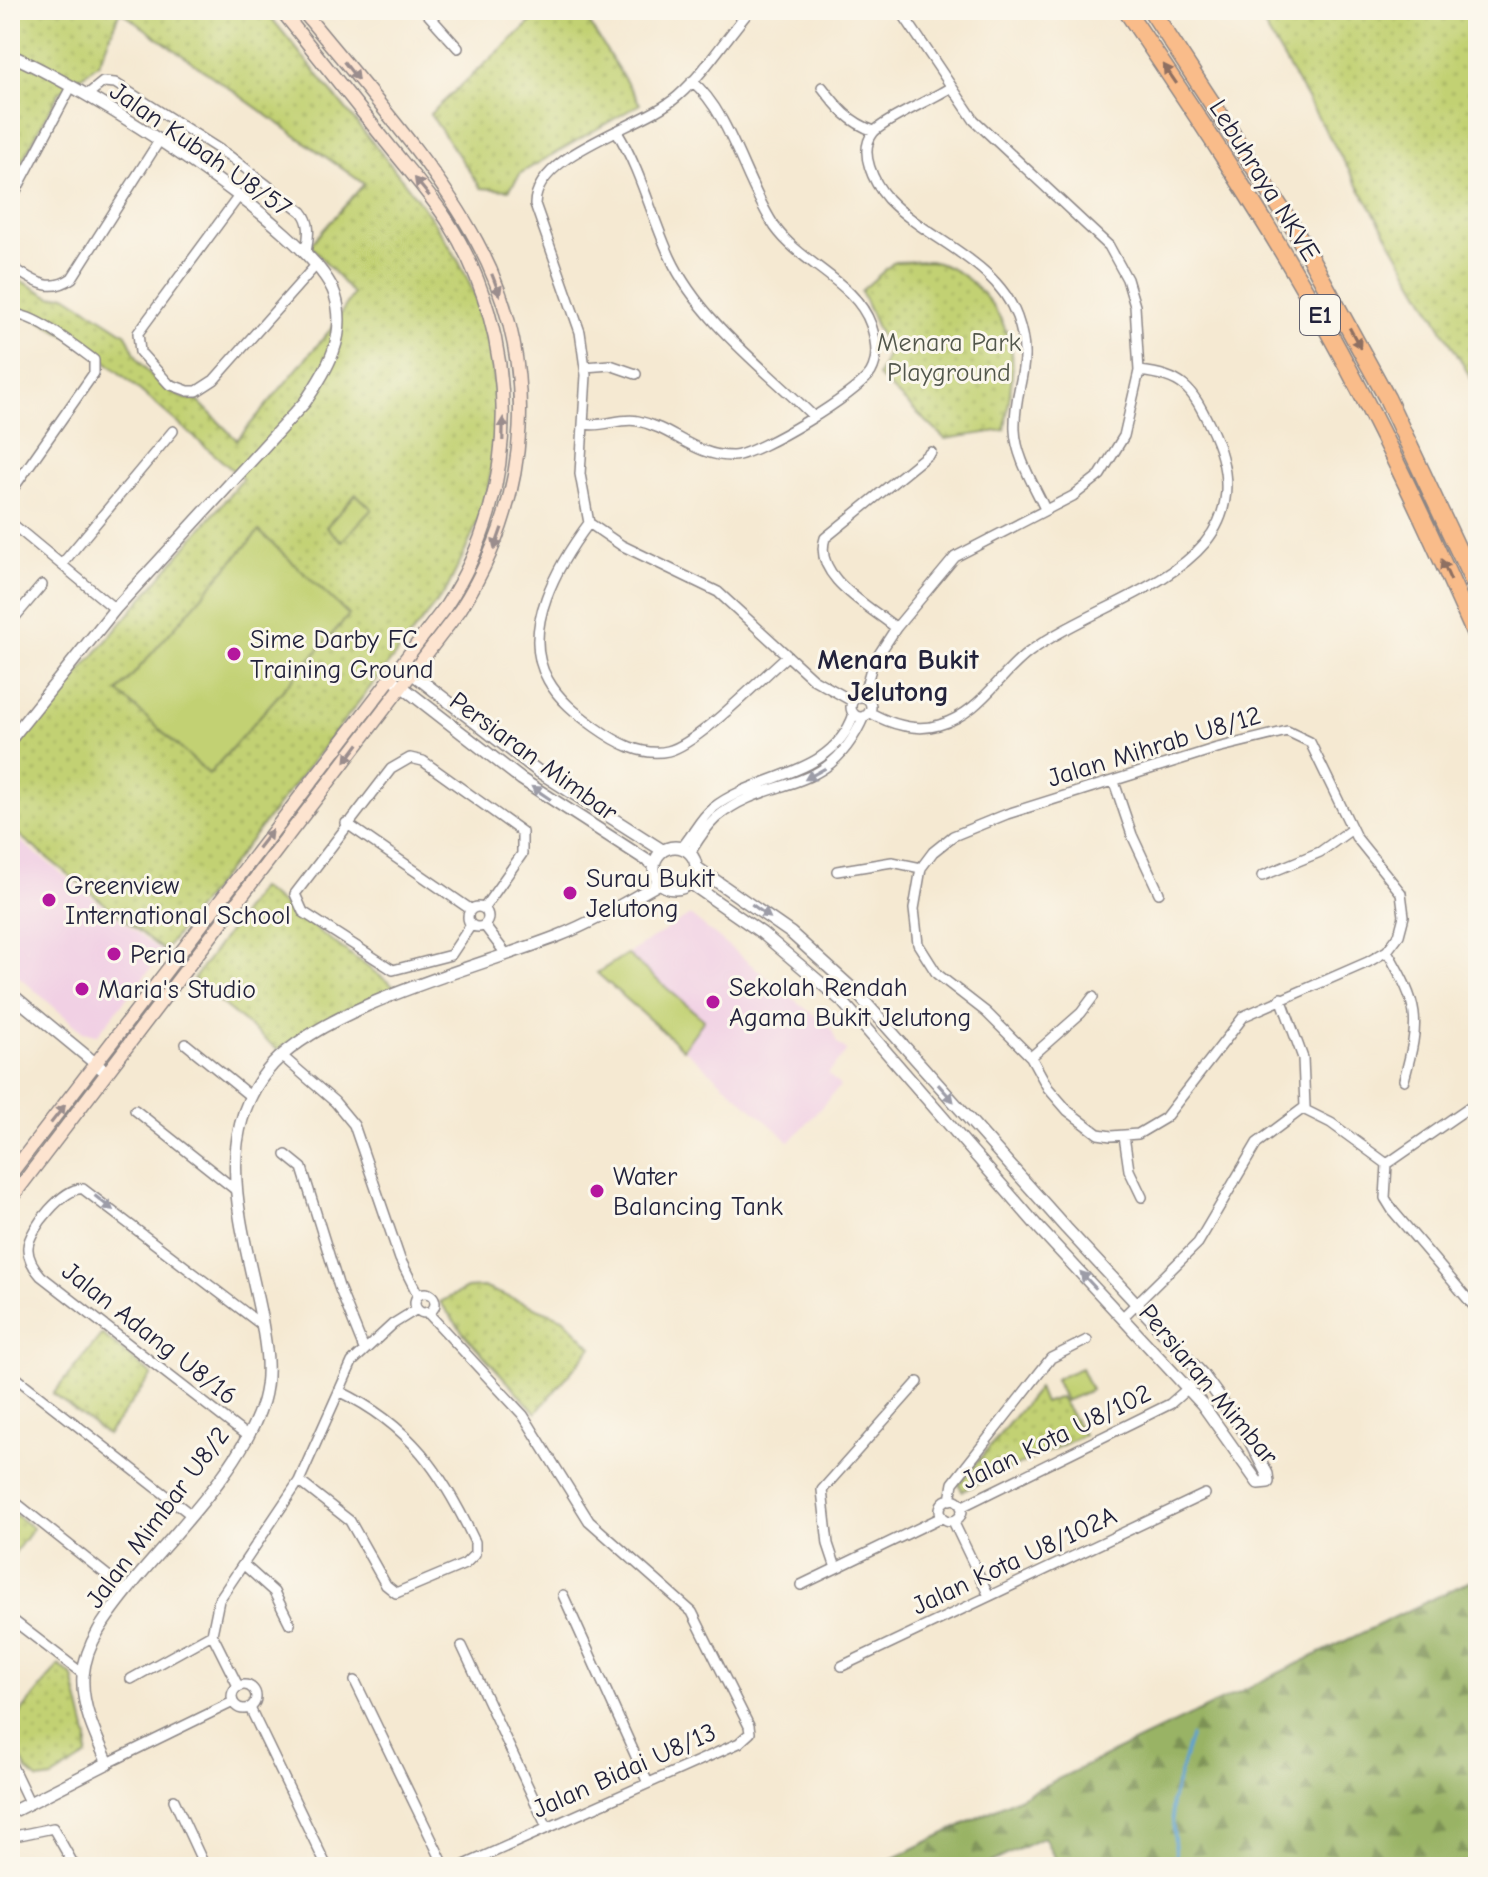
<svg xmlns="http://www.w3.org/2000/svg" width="1488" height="1877" font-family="'Comic Neue',sans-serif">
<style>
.built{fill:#f1d0e4}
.grass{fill:url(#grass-dots);stroke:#727a57;stroke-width:2}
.forest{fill:url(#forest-firs);stroke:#5e6a50;stroke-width:2}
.garden{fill:#c2d173;stroke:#727a57;stroke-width:2}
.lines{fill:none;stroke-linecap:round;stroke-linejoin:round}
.stream{stroke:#5ca1d1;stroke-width:3}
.minor-casing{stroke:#8c8686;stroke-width:12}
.tertiary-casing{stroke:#8c8686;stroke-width:14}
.secondary-casing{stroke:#8c8686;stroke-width:15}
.motorway-casing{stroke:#8c8686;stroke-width:19}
.minor{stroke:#fff;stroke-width:9}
.tertiary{stroke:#fff;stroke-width:11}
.secondary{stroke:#fde4d0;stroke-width:12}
.motorway{stroke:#f9bc8a;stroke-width:16}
.oneway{fill:#9a8d8d}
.oneway2{fill:#8e6f62}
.oneway3{fill:#9c9ca7}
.poi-dot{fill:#b5179e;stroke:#fbf7ec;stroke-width:3}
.labels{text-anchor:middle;stroke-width:6;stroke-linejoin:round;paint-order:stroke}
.shield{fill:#fbf7ec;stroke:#636270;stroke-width:2}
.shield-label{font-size:24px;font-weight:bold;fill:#22223b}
.street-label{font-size:26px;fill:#22223b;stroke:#fbf7ec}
.park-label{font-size:26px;fill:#52574c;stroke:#fbf7ec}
.poi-label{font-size:26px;fill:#22223b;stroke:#fbf7ec;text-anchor:start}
.neighbourhood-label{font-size:28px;font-weight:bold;fill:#22223b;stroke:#fbf7ec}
</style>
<defs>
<pattern id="grass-dots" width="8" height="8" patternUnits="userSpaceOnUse" patternTransform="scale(2)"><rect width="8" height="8" fill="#c2d173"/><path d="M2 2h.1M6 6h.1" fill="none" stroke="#a6b364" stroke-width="1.8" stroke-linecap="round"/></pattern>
<pattern id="forest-firs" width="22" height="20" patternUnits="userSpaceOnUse" patternTransform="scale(2)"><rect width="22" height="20" fill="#99b365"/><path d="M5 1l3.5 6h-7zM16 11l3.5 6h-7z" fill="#7c9154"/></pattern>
</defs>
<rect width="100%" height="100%" fill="#fbf7ec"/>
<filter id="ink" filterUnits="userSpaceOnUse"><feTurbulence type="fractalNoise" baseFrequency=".0125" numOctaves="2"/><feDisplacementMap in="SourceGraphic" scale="16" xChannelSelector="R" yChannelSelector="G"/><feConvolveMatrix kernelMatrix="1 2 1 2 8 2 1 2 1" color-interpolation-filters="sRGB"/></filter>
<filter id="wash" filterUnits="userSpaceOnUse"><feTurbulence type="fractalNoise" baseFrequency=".006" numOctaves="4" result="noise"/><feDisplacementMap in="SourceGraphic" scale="32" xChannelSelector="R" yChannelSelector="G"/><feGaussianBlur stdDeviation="1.8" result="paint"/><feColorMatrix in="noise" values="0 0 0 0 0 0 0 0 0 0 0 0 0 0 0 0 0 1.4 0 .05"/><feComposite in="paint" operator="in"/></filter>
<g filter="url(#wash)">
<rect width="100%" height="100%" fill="#f5e9d2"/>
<path class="built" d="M10,833L163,953L97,1035L83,1032L10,969Z
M690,915L832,1030L837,1043L847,1051L828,1074L840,1086L790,1142L597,973Z"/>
<path class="grass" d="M10,10H265C301,54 337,99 373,143C409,188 449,235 472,289C497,346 502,427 488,487C480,523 463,556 447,589L164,951L10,828V755L243,479L95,352L10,304V275L51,297L66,295L126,334L138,360L158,383L182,398L198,401L237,440L331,329L353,294L310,245L364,184L120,11L99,63L59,93L10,183Z
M544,10H581L640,104L521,173L509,190L481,188L430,114Z
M1255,10H1478V390Z
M930,261C969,269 1003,309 1011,348C1016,369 1007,408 1005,430L945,439L878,376L888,353L861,291L894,262Z
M260,888L395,987L321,1021L278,1050L193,980Z
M483,1287L563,1318L592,1347L536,1413L465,1335L440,1302L467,1288Z
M102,1334L152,1375L107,1435L53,1394Z
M1038,1388L1044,1403L1060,1397L1084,1435L962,1491L959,1484Z
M10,1511L33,1528L10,1559Z
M59,1665L73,1677L88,1739L87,1756L52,1778L39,1780L27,1770L10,1739V1726Z"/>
<path class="forest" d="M1478,1577V1867H1059L1044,1837L982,1867H875Z"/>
<path class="garden" d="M356,494L372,509L342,541L326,527Z
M259,531L349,615L209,774L118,692Z
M627,954L704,1020L683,1049L597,973Z
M1081,1368L1091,1390L1065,1401L1055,1379Z"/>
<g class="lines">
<path class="stream" d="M1177,1867L1171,1803L1191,1736"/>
</g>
</g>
<g filter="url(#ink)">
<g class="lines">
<g class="minor-casing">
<path id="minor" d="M424,10L458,48
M750,10C726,38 705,72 678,96C642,128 536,152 535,204L580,332L586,375L580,474L589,523L621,545L718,592L813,679L852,701
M822,87C838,108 849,122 874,131
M951,87C935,98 882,121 873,133C858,152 874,183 888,199C927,240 996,260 1017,317C1035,367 1013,385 1015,430C1016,457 1034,485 1045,509
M87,95L103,82L115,83L228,155L302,212C312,224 308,238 306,253
M617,132C641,171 651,215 670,257C699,320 764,368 813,416
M239,196L138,333L140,352L169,384L188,391H197L214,380L317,264
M10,202L71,87
M10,266C32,279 48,295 72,278L159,141
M10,315C28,309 78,348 94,360V373L10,493
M585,367L610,365L636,374
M584,424C603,428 620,417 638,421C673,428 695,457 733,456C757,455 859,393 871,372C879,358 876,340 871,325C856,282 801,264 775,227C745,183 731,114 692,81
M10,522L115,609
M589,523C559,563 519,630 548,680C559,700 577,714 595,727C616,742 642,757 668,751C698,744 761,678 787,656
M62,564L173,431
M10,623L42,585
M896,628C871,607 812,577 825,538L931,452
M851 707a10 10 0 1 1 20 0a10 10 0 1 1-20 0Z
M863,697L872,665L896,628L955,557L1073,496L1100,475L1124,436L1139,371L1135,306L1127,279L1109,246L974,120L900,10
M869,712C890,724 916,732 939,725C979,714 998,676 1028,653C1109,591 1279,568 1210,426C1191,387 1183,376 1139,371
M1287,731L1310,742L1356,837L1401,893L1404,916L1399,935L1387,951L1368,962L1244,1016L1165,1118L1138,1134L1111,1136L1098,1134L1068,1111L1048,1088L1031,1057L986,1012L937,974L918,944L914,909L921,868L933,852L953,836L1007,814L1217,748Z
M1114,782L1132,835L1159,893
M346,823L470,909
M682,847C693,835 700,818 713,808C759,772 832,778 854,714
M690,853C698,840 705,828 716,818C771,772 828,800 864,716
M837,871L892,862L921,868
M1262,876L1320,852L1352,829
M468 917a10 10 0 1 1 20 0a10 10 0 1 1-20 0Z
M471,925L451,955L393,970L303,912L295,894L391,769L410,758L423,761L522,832V854L484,908
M484,925L506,954
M1387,951C1419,1007 1421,1018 1404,1080
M186,1044L250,1096
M282,1056L335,1102L354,1125L400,1259L418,1295
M1031,1057L1081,1013L1093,997
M10,1089V1093
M1303,1109L1331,1123L1387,1164L1385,1198L1393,1211L1478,1311
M135,1110L237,1191
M1124,1136L1129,1170L1142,1197
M286,1155L302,1168L339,1287L364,1349
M1387,1164L1478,1101
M415 1303a10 10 0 1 1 20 0a10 10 0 1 1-20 0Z
M427,1312L523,1415L589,1521L692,1612L749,1726L750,1733L739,1743L460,1867
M1123,1317L1198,1243L1257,1143L1305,1107L1303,1058L1281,998
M10,1373L190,1514
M247,1436L41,1276C34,1268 27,1258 28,1247C29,1229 65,1186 83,1189L263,1326
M299,1481L350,1521L386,1585L396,1593L465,1564L475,1554V1542C442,1472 410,1425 339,1391
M10,1498L127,1591
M940 1510a11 11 0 1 1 22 0a11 11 0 1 1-22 0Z
M950,1500L953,1483L1051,1358L1087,1340
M961,1507L1170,1404L1203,1375
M953,1521L989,1596
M244,1565L274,1592L290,1624
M836,1568L828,1544L822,1490L918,1382
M801,1585L942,1517
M563,1595L647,1781
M10,1618L83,1674
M462,1646L547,1827
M842,1666L1205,1494
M131,1679L212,1634
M355,1681L445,1867
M232 1697a12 12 0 1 1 24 0a12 12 0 1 1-24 0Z
M238,1686L212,1634L219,1600L299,1481L352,1362L393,1324L417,1309
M250,1708L327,1867
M10,1762L30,1804
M108,1763L233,1702
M174,1800L205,1867
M10,1837L53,1828L75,1867"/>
</g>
<g class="tertiary-casing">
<path id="tertiary" d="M10,55C78,83 314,229 335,295C348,336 327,370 305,402L115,609L10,740
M405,668L538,771L662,850
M391,678L521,779L654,865
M654 868a21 21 0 1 1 42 0a21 21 0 1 1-42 0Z
M690,883L762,933L842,1001L1038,1227L1202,1404L1258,1483L1268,1482L1267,1474L1248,1437L1203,1375L1066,1228L856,992L791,933L696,867
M10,993L107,1073
M10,1813L108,1763C96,1737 81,1706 83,1676C86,1639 112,1610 134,1582C177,1530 243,1466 263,1401C271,1373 266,1345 261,1317C245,1233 207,1136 273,1064C330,1004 479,967 558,936C594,922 626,902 660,883"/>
</g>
<g class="secondary-casing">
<path id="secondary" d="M10,1175L446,606C522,490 521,337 447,220C429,193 407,168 387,143C352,99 316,54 281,10
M10,1200L460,610C532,497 541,361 477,242C434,162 360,82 302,10"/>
</g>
<g class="motorway-casing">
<path id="motorway" d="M1126,10C1193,109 1259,208 1318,313C1378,419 1429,530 1478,641
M1151,10L1295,230L1387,398L1478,592"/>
</g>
<use href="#minor" class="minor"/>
<use href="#tertiary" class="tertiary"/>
<use href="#secondary" class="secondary"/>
<use href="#motorway" class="motorway"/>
</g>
<defs><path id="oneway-solid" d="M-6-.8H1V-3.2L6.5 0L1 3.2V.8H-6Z" transform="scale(2)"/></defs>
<g class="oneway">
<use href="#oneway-solid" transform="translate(351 71) rotate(52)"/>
<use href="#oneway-solid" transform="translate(422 187) rotate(-129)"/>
<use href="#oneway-solid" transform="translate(496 285) rotate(69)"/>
<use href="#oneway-solid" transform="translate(503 429) rotate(-89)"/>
<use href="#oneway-solid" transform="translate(498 539) rotate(109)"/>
<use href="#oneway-solid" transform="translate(352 753) rotate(127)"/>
<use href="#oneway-solid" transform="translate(265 839) rotate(-52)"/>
<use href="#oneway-solid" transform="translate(58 1114) rotate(-52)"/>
</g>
<g class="oneway2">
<use href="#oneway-solid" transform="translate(1170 74) rotate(-124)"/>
<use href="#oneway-solid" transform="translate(1355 338) rotate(62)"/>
<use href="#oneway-solid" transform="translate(1446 570) rotate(-114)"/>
</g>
<g class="oneway3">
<use href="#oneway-solid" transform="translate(815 774) rotate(151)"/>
<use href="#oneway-solid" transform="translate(541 793) rotate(-146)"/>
<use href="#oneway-solid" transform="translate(761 911) rotate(36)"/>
<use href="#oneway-solid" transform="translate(946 1093) rotate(48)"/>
<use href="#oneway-solid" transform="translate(104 1203) rotate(38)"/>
<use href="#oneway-solid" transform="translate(1088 1280) rotate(-133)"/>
</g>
</g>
<g class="poi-dot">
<circle cx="234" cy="654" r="8"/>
<circle cx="570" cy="893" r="8"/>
<circle cx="49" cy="900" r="8"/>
<circle cx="114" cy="954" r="8"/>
<circle cx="82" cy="989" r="8"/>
<circle cx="713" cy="1002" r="8"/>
<circle cx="597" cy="1191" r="8"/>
</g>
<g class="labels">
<rect class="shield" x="1300" y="295" width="40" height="40" rx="6"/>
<g class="shield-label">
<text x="1320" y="323">E1</text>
</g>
<g class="street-label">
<text transform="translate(201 149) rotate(35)" y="9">Jalan Kubah U8/57</text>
<text transform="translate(1265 180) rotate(58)" y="9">Lebuhraya NKVE</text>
<text transform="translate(1154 746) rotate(-17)" y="9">Jalan Mihrab U8/12</text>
<text transform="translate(534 756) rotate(36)" y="9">Persiaran Mimbar</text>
<text transform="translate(150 1333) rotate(38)" y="9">Jalan Adang U8/16</text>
<text transform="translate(1209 1384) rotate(50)" y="9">Persiaran Mimbar</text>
<text transform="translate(1056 1436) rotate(-26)" y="9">Jalan Kota U8/102</text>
<text transform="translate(157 1517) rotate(-53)" y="9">Jalan Mimbar U8/2</text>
<text transform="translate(1014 1560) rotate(-25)" y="9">Jalan Kota U8/102A</text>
<text transform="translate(624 1770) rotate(-24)" y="9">Jalan Bidai U8/13</text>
</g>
<g class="park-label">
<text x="949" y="351">Menara Park<tspan x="949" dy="30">Playground</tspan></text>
</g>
<g class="poi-label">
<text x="250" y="648">Sime Darby FC<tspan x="250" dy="30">Training Ground</tspan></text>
<text x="586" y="887">Surau Bukit<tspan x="586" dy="30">Jelutong</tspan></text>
<text x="65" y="894">Greenview<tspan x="65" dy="30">International School</tspan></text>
<text x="130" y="963">Peria</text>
<text x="729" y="996">Sekolah Rendah<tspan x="729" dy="30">Agama Bukit Jelutong</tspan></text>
<text x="98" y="998">Maria's Studio</text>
<text x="613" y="1185">Water<tspan x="613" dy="30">Balancing Tank</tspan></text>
</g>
<g class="neighbourhood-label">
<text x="898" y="669">Menara Bukit<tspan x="898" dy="32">Jelutong</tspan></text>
</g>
</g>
<rect width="1488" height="1877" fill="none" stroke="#fbf7ec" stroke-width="40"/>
</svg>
